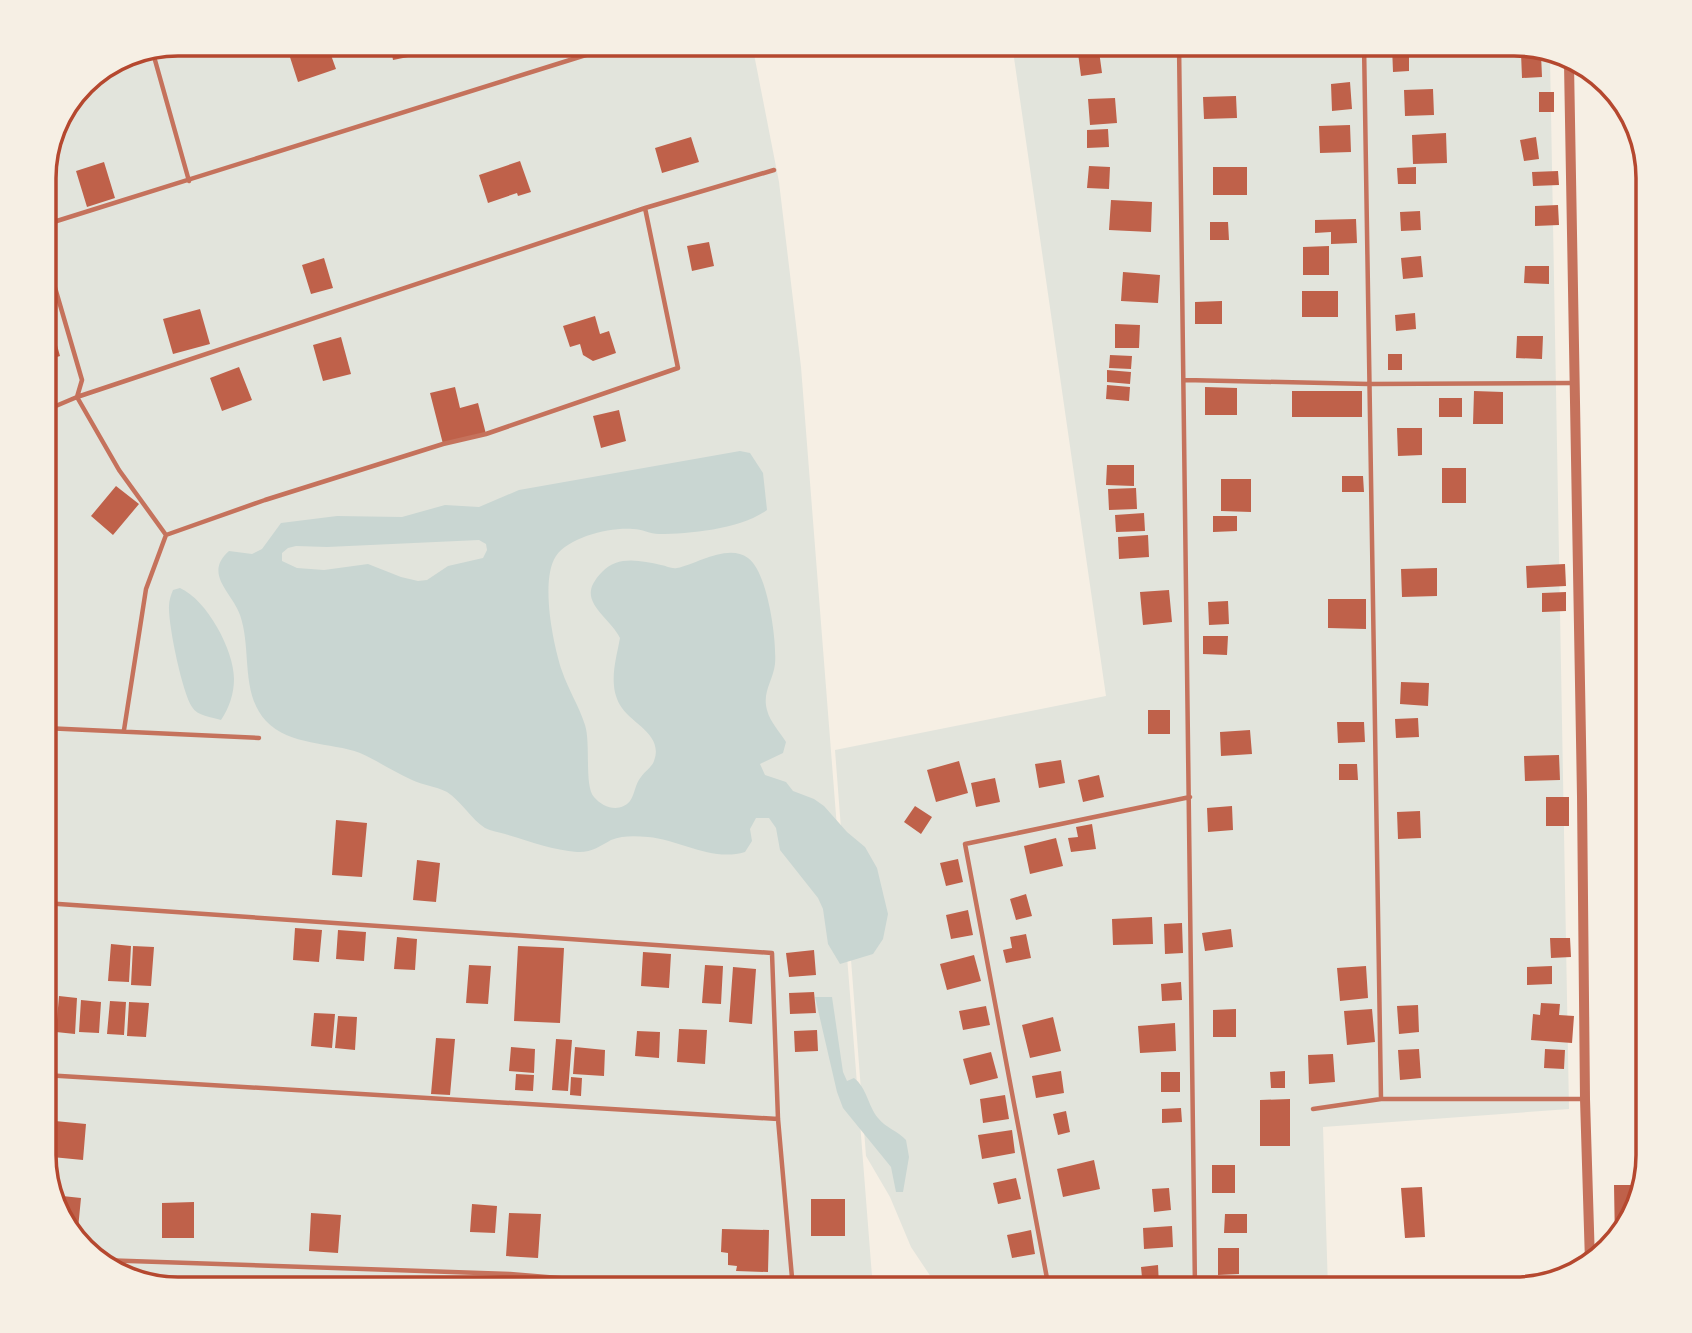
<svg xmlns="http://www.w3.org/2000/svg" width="1692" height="1333" font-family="Raleway,sans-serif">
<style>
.green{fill:#e2e4dc}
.water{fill:#c9d6d2;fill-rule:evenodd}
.building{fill:#bf614a}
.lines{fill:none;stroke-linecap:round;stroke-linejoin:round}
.service{stroke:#c5725c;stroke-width:4.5}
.tertiary{stroke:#c5725c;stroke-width:10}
.rim{fill:none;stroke:#b5482f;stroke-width:3.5}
</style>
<rect width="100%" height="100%" fill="#f6efe4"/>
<path class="green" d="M178,44H752L779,182L801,367L873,1289H730L657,1286L656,1289H178L90,1256L58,1215L44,1163V169L57,119L89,77Z
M1012,44H1514L1550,57L1569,1109L1323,1127L1328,1289H939L911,1247L890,1197L866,1156L835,750L1106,696Z"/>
<path class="water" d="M740,451L750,453L763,473L767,510C741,529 691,534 659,534C650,534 642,529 633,529C610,527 569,537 556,556C540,580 553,644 562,671C568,689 579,706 585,725C591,744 584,786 594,797C603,808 620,813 630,801C635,794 635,784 641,777C645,771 652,767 654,761C664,734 631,724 620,705C608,684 616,660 620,638C612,621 588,607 591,590C592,584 597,577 602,572C618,555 641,561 661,565C667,566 671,569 677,568C697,564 728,543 748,558C768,572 777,642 775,664C773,681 762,692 767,710C770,722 780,732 786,742L783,753L760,764L765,775L786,782L793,791L814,799L824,806L847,832L865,847L877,868L888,914L883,939L873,954L840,964L828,944L823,909L818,898L780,850L776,828L769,818H756L750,829L752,841L745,852C712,862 681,840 648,837C636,836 623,835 611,840C600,846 591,853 577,852C553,850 529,841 505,834C499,832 491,831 485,828C472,820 462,802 447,792C435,786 423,785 412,780C394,772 378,761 360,753C331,742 289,746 266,721C240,693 252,649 240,615C232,592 203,574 229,551L252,554L262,549L281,523L337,516L402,517L445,505L479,507L519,490ZM479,540L486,544L487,550L483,558L448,566L427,580L418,581L401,577L368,564L324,570L297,568L282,561V553L288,548L296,546L327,547Z
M180,588C207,600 234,650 234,679C234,694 229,708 221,720C212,717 197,716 192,707C182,692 168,624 169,606C169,600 171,595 173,590Z
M815,997H832L843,1072L847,1081L854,1078C867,1088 868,1106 878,1118C886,1128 898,1131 906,1140L909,1157L903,1192H896L891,1167L843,1108L837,1092Z"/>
<path class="building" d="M310,44H327L336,69L298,82L288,51Z
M390,44H416L418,55L393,60Z
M1409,45V71L1393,72L1392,46Z
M1099,51L1102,73L1081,76L1078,53Z
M1521,53L1541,54L1542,77L1522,78Z
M1350,82L1352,109L1332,111L1331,84Z
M1433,89L1434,115L1405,116L1404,90Z
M1539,92H1554V112H1539Z
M1236,96L1237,118L1204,119L1203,97Z
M1115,98L1117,123L1090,125L1088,99Z
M1350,125L1351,152L1320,153L1319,126Z
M1108,129L1109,147L1087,148V130Z
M1446,133L1447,163L1413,164L1412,135Z
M691,137L699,162L662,173L655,148Z
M1536,137L1539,159L1524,161L1520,140Z
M520,161L531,192L518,196L517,193L488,203L479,175Z
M104,162L115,198L87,207L76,171Z
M1089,166L1110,167L1109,189L1087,188Z
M1213,167H1247V195H1213Z
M1416,167V184H1398L1397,168Z
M1558,171L1559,185L1533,186L1532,172Z
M1111,200L1152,202L1151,232L1109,230Z
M1558,205L1559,225L1535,226V206Z
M1420,211L1421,230L1401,231L1400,212Z
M1356,219L1357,243L1331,244V232L1315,233V220Z
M1210,222H1228L1229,240H1210Z
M709,242L714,266L692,271L687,246Z
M1329,246V275H1303V247Z
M1421,256L1423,277L1403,279L1401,258Z
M324,258L333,288L311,294L302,265Z
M1525,266H1549V284L1524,283Z
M1123,272L1160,275L1158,303L1121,301Z
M1302,291H1338V317H1302Z
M1222,301V324H1195V302Z
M200,309L210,344L173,354L163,319Z
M1415,313L1416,329L1396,331L1395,315Z
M595,316L600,334L609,331L616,353L593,361L583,355L580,344L570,347L563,326Z
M1115,324L1140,325L1139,348H1115Z
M1517,336H1543L1542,359L1516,358Z
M341,337L351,374L323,381L313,345Z
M55,338L60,356L45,361L44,341Z
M1388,354H1402V370H1388Z
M1110,355L1132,356L1131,369L1109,368Z
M239,367L252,400L222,411L210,378Z
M1107,370L1131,372L1130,384L1107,382Z
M1107,385L1130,387L1129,401L1106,399Z
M455,387L460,408L478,403L486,434L443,444L430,393Z
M1205,387L1237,388V415H1205Z
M1292,391H1362V417H1292Z
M1474,391L1503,392V424H1473Z
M1439,398H1462V417H1439Z
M619,410L626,441L601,448L593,416Z
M1647,412L1648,413V475L1639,474Z
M1397,428H1422V455L1398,456Z
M1107,465H1134V486L1106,485Z
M1442,468H1466V503H1442Z
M1342,476H1363L1364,492H1342Z
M1221,479H1251V512L1221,511Z
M116,486L139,504L113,535L91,516Z
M1136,488L1137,509L1109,510L1108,489Z
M1144,513L1145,531L1116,532L1115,515Z
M1213,516H1237V531L1213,532Z
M1148,535L1149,557L1119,559L1118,537Z
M1565,564L1566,586L1527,588L1526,566Z
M1437,568V596L1402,597L1401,569Z
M1169,590L1172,622L1143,625L1140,592Z
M1566,592V611L1542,612V593Z
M1328,599H1366V629L1328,628Z
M1228,601L1229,624L1209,625L1208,602Z
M44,631H57L56,661H44Z
M1203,636H1228L1227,655L1203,654Z
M1401,682L1429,683L1428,706L1400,704Z
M1148,710H1170V734H1148Z
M1418,718L1419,737L1396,738L1395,719Z
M1337,722H1364L1365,742L1338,743Z
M1250,730L1252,754L1221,756L1220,732Z
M1559,755L1560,780L1525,781L1524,756Z
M1061,760L1065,783L1039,788L1035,764Z
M959,761L968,793L936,802L927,770Z
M1339,764H1357L1358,780H1339Z
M1099,775L1104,797L1083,802L1078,780Z
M995,778L1000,802L976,807L971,783Z
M1546,797H1569V826H1546Z
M915,806L932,817L921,834L904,822Z
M1232,806L1233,830L1208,832L1207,808Z
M1420,811L1421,838L1398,839L1397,812Z
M336,820L367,823L362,877L332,875Z
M1092,824L1096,849L1071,852L1068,838L1078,837L1076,827Z
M1056,838L1063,866L1030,874L1024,846Z
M958,859L963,882L946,886L940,863Z
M417,860L440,863L436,902L413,900Z
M1026,894L1032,916L1016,920L1010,899Z
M968,910L973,935L951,939L946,915Z
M1152,917L1153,944L1113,945L1112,919Z
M1182,923L1183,953L1165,954L1164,924Z
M295,928L322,930L319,962L293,960Z
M1231,929L1233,947L1205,951L1202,933Z
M338,930L366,932L364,961L336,959Z
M1026,934L1031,958L1006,963L1003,950L1012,948L1010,937Z
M397,937L417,939L415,970L394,969Z
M1550,938H1570L1571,957L1551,958Z
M111,944L131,946L129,982L108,981Z
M133,946L154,947L151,986L131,985Z
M518,946L564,948L560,1023L514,1021Z
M814,950L816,975L789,977L786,953Z
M643,952L671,954L669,988L641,986Z
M974,955L981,981L947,990L940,964Z
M44,960L52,961L50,994H44Z
M469,965L491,966L488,1004L466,1003Z
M705,965L723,966L721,1004L702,1003Z
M1366,966L1368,998L1340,1001L1337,968Z
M1552,966V984L1527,985V967Z
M733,967L756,969L752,1024L729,1022Z
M1181,982L1182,1000L1162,1001L1161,984Z
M814,992L816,1013L790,1014L789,993Z
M59,996L77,998L75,1034L56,1032Z
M81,1000L101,1002L99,1033L79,1032Z
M110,1001L126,1002L124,1035L107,1034Z
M129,1002L149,1003L146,1037L127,1036Z
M1541,1003L1560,1004L1559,1015L1574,1016L1572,1043L1531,1040L1533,1014L1540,1015Z
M1418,1005L1419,1032L1399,1034L1397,1006Z
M986,1006L990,1025L963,1030L959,1011Z
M1236,1009V1037H1213V1010Z
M1372,1009L1375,1042L1347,1045L1344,1011Z
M314,1013L335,1014L332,1048L311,1046Z
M338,1016L357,1017L355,1050L335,1048Z
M1053,1017L1061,1051L1030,1058L1022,1025Z
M1175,1023L1176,1051L1140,1053L1138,1026Z
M679,1029L707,1030L705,1064L677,1062Z
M817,1030L818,1051L795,1052L794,1031Z
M637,1031L660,1032L659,1058L635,1056Z
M436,1038L455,1039L450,1095L431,1094Z
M556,1039L572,1040L568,1091L552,1090Z
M511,1047L535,1049L534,1073L509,1071Z
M575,1047L605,1050L604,1076L573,1074Z
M1419,1049L1421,1078L1400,1080L1398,1050Z
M1545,1049L1565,1050L1564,1069L1544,1068Z
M991,1052L998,1078L970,1085L963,1059Z
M1333,1054L1335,1082L1309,1084L1308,1055Z
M1061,1071L1064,1093L1036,1098L1032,1076Z
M1285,1071V1088H1271L1270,1072Z
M1161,1072H1180V1092H1161Z
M516,1074L534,1075L533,1091L515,1090Z
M571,1077L582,1078L581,1096L570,1095Z
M1005,1095L1009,1119L983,1123L980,1099Z
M1290,1099V1146H1260V1100Z
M1181,1108L1182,1122L1162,1123V1109Z
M1066,1111L1070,1132L1058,1135L1053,1114Z
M55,1121L86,1124L83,1160L52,1157Z
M1012,1130L1015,1153L982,1159L978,1135Z
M1094,1160L1100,1189L1063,1197L1057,1169Z
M1212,1165H1235V1193H1212Z
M1016,1178L1021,1199L998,1204L993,1183Z
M1614,1185H1635V1191L1615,1243Z
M1422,1187L1425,1237L1405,1238L1401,1188Z
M1169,1188L1171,1210L1154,1212L1152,1189Z
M53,1195L81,1198L77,1239L58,1215Z
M811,1199H845V1236H811Z
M194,1202V1238H162V1203Z
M472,1204L497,1206L495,1233L470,1232Z
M311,1213L341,1215L338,1253L309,1251Z
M509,1213L541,1214L538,1258L506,1256Z
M1225,1214H1247V1233H1224Z
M1172,1226L1173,1247L1144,1249L1143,1228Z
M722,1229L769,1230L768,1272L736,1271L737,1266L728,1265V1253L721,1252Z
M1031,1230L1035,1254L1012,1258L1007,1235Z
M1218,1248H1239V1274L1218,1275Z
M1158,1265L1159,1286L1143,1288L1141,1267Z
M1084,1277L1085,1289H1062L1061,1278Z"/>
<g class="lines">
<path class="service" d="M1179,44L1195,1289
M1364,44L1381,1099
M153,53L189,181
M44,225L621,44
M44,250L82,380L77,397L119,470L166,535
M1185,380L1369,384L1573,383
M44,411L77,397L645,208L774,170
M44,728L259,738
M124,730L146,589L166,535L265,500L443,444L486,434L678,368L645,208
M44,903L772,953L778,1119L793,1289
M44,1075L778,1119
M1313,1109L1381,1099H1584
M100,1260L510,1274L692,1289
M1049,1289L965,844L1190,797"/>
<path class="tertiary" d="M1569,64L1582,796L1585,1099L1590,1262"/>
</g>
<path d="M0 0H1692V1333H0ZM178 56H1514A122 122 0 0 1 1636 178V1155A122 122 0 0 1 1514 1277H178A122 122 0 0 1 56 1155V178A122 122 0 0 1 178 56Z" fill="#f6efe4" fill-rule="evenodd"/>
<path class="rim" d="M178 56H1514A122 122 0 0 1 1636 178V1155A122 122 0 0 1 1514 1277H178A122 122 0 0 1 56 1155V178A122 122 0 0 1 178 56Z"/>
</svg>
